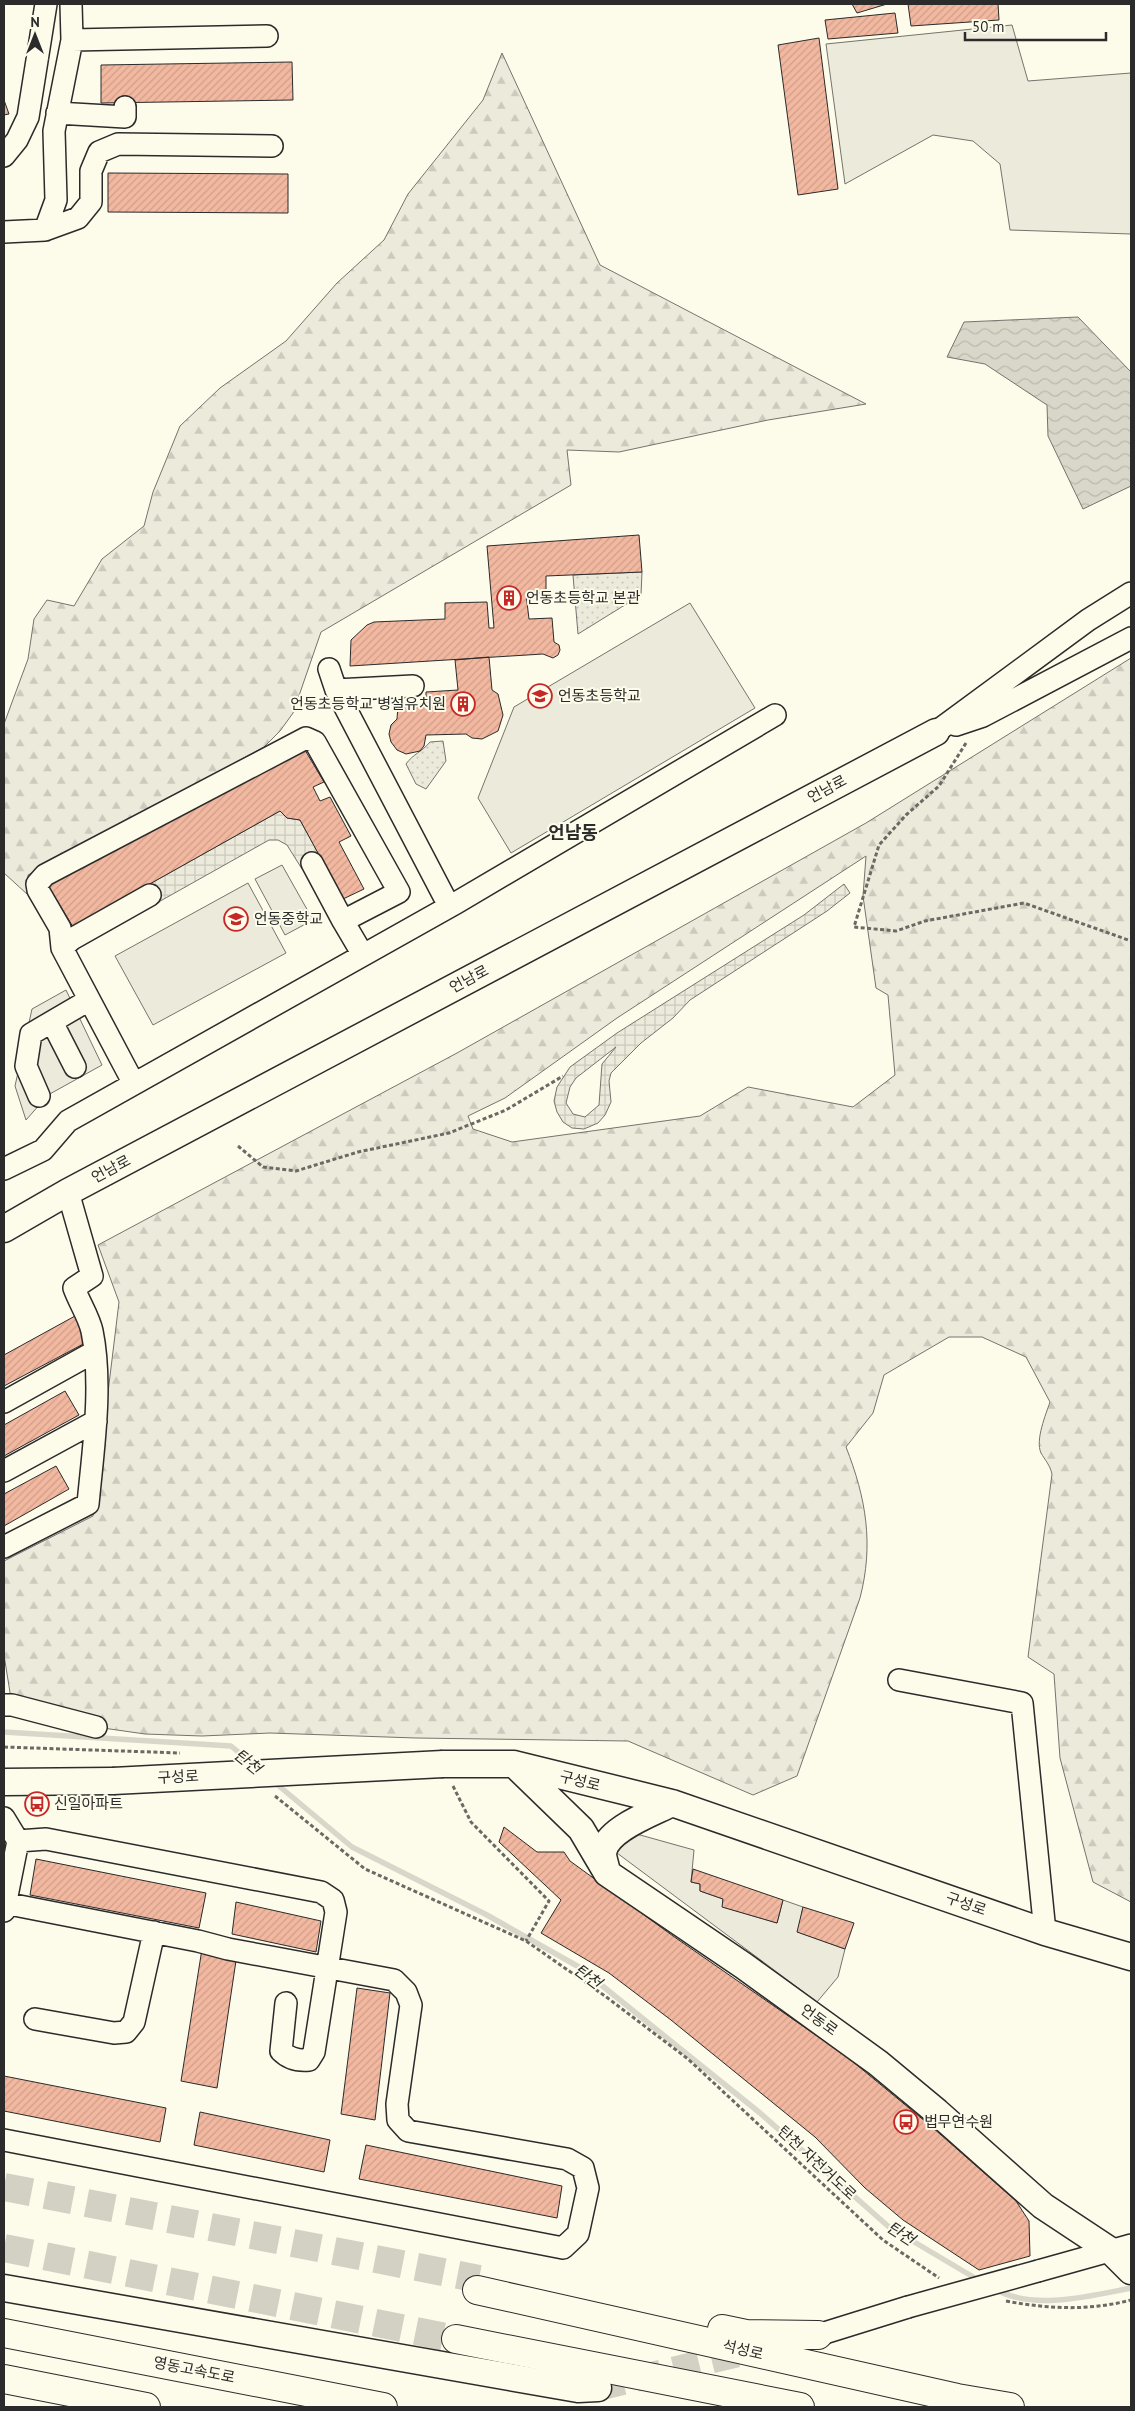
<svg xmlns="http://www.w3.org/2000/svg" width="1135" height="2411" font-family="'PT Sans','Noto Sans KR',sans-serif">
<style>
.green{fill:url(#green-dots);stroke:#74746e}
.forest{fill:url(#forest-firs);stroke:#74746e;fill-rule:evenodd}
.pitch{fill:#ecebdb;stroke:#74746e}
.parking{fill:#eceadb;stroke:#74746e}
.plaza{fill:url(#plaza-grid);stroke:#74746e;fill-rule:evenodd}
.water{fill:url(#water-waves);stroke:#74746e}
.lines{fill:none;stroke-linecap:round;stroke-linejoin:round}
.stream{stroke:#d8d7c9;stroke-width:5.5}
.building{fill:url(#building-hatch);stroke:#2b2b2b}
.major-tunnel{stroke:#d3d1c4;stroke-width:26;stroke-dasharray:26 13;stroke-linecap:butt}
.highway-tunnel{stroke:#d3d1c4;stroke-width:28;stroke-dasharray:28 14;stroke-linecap:butt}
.minor-casing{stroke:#2b2b2b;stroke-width:24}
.major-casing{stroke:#2b2b2b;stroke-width:29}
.highway-casing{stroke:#2b2b2b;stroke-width:30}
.path{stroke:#6a6964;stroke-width:3;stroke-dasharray:4 2.5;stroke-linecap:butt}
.minor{stroke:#fdfbea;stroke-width:21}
.major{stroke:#fdfbea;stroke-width:26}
.highway{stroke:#fdfbea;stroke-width:28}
.minor-bridge-casing{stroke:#2b2b2b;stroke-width:24;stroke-linecap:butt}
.major-bridge-casing{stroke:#2b2b2b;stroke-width:29;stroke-linecap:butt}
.minor-bridge{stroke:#fdfbea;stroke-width:21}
.major-bridge{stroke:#fdfbea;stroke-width:26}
.labels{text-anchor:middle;stroke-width:4;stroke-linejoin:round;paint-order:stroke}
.poi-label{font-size:15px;fill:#2b2b2b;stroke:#fdfbea;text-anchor:start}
.street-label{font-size:15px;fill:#2b2b2b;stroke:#fdfbea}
.water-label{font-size:16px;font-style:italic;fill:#2b2b2b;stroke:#fdfbea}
.quarter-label{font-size:18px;font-weight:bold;fill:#2b2b2b;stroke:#fdfbea}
</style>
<defs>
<pattern id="green-dots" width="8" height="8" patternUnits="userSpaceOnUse" patternTransform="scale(1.25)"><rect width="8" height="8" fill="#ecebdb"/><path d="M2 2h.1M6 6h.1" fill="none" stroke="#cbcabc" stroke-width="1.8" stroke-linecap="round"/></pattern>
<pattern id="forest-firs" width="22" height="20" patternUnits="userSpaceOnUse" patternTransform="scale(1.25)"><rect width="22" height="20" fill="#ecebdb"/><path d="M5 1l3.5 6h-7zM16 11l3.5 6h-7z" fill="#cbcabc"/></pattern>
<pattern id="plaza-grid" width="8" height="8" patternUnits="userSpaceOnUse" patternTransform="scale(1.25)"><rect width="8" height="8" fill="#eceadb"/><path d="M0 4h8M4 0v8" fill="none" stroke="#cbc9bc"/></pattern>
<pattern id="water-waves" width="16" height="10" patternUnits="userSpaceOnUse" patternTransform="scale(1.25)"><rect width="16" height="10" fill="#d8d7c9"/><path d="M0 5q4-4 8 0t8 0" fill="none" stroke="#bab9ad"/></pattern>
<pattern id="building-hatch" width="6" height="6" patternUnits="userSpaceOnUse" patternTransform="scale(1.25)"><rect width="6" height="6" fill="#f2b8a0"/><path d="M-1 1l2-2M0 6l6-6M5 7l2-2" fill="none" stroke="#d09e8a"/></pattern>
</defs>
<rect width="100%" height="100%" fill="#fdfbea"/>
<path class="green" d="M642,572L641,595L578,634L573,575Z
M443,741L446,761L426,789L416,784L406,764C413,754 422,752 430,742Z"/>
<path class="forest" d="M502,53L600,265L866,404L768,420L619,452L567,450L571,485L321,632L293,713L280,731L264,747L28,875L27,894L4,873V724L28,659L34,619L47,600L74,606L102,559L144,526L153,492L180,426L220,388L286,341L337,283L384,240L408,194L483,100Z
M1131,658V1902L1093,1882L1060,1758L1054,1674L1028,1657L1052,1474C1050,1465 1045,1460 1041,1453C1035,1440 1046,1414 1050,1402L1026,1357L982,1337H949L884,1375L873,1413L846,1447C866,1498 874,1544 860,1598L797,1776L753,1795L628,1741L416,1738L270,1733L202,1736L145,1734L96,1727L12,1705L4,1655V1561L93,1516L119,1302L98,1245L457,1053L866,823ZM866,856L863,896L876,988L888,995L895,1075L853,1107L748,1087L700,1116L512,1142L473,1129L468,1116L505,1098L617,1018Z"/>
<path class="pitch" d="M690,603L755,708L511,853L478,798L514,707Z
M282,865L313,920L285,935L255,879Z
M248,883L286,953L153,1025L115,956Z"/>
<path class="parking" d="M1012,25L1028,81L1131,73V234L1010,230L1000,164L973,141L933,135L845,184L826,44Z
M66,990L102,1065L48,1095L26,1120L15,1086L32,1009Z
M633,1833L694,1850L691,1882L700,1884V1891L723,1899V1907L777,1923L783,1900L803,1907L798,1932L845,1949L838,1977L817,2002L617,1853Z"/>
<path class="plaza" d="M280,811L287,818L300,820L321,858L302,869L287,845L278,840H269L155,904L146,886Z
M844,884L850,893L827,911L690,1000L673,1018L641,1043L611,1073L609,1081L611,1102L605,1115L598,1123L584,1129L572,1128L563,1122L557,1112L554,1101L557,1087L570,1067L617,1033L804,915ZM616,1047L602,1064L599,1105L585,1117L573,1114L566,1103L570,1087L576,1078Z"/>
<path class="water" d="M1078,317L1131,372V486L1083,509L1048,436L1047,405L985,364L947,357L964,322Z"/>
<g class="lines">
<path class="stream" d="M4,1732L231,1746L254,1765
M273,1781L352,1847L487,1915L579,1967L760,2113L889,2227L980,2281
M995,2289C1033,2311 1090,2296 1131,2288"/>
</g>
<path class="building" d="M852,4H887L857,13Z
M908,4H998L999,20L911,26Z
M895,13L898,33L828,39L825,20Z
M819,38L838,189L798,195L778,45Z
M292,62L293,100L101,103V65Z
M4,100L9,114L4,115Z
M108,173L288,174V213L108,212Z
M639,535L642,572L546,576V593L526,594L529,619L552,618L554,642L559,645L560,650L558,655L553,658L543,654L350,666L351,640L367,625L374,622L445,619V603L487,602L489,628H494L487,546Z
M489,657L492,690L498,694L503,715L498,731L482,739L472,738L466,734L426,735L424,746L420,751L406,754L397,750L391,742L389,734L391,725L397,719L398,706L426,707V692L458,690L455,660Z
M302,745L324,782L313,787L320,801L330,797L351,836L339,842L364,889L343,899L300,820L287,818L280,811L73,927L47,884Z
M75,1316L89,1341L4,1386V1355Z
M65,1391L79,1415L4,1456V1425Z
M56,1466L69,1489L4,1526V1494Z
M504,1827L537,1852H564L570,1861L673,1936L846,2056L932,2127L1016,2201L1029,2221L1030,2256L979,2270L903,2220L865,2188L815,2137L671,2020L609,1973L541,1933L561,1900L499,1842Z
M36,1859L206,1893L199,1928L30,1895Z
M693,1869L783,1900L777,1923L722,1907L723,1899L700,1891V1884L691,1882Z
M236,1902L321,1921L316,1952L232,1934Z
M803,1907L854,1923L845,1949L797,1932Z
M202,1949L237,1954L217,2088L181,2081Z
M357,1988L390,1993L375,2120L341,2114Z
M4,2076L166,2108L160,2142L4,2111Z
M200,2112L330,2140L324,2172L194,2145Z
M366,2145L562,2186L557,2218L359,2179Z"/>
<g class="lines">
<path class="major-tunnel" d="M598,2388L755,2350"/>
<path class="highway-tunnel" d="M4,2187L479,2279
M4,2248L456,2339"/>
<g class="minor-casing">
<path id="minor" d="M72,40L267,36
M57,113L125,117V107
M4,156L17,140L28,117L46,4
M45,230L78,218L91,202V171L99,152L118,144L272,146
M4,232L45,230L56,200L54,131L72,40L71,4
M329,669L336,690L449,906
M336,690L413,686
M956,725L983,716L1131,638
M936,732L1088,620L1131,593
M312,863L343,921
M62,948L72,939L150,895
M52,1022L75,1067
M134,1084L62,948L60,928L38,890L37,884L45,875L306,738L315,742L399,892L343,921L363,955
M39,1096L26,1066L31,1034L89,1000
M4,1169L43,1150L68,1121L456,903L775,715
M4,1402L94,1352
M4,1471L96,1421
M4,1547L88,1504C93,1450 103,1385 92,1331C89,1317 79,1302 74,1288L92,1276L68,1192
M899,1680L1022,1703L1045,1932
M4,1705H12L96,1727
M4,1818L18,1841L4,1911
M18,1841L46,1839L321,1892L333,1900L336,1912L314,2052L309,2060C299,2061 289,2059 281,2051L286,2003
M4,1903L198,1941L228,1949L394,1980L406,1992L411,2005L397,2104L398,2120L408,2131L567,2159L583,2168L588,2188L578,2234L563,2248L4,2140
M35,2019L114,2033L126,2032L134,2022L154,1932
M1038,2271L1131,2245
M818,2335L908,2307"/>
</g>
<g class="major-casing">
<path id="major" d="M4,1229L68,1192L936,732
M443,1764H514L672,1803L1045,1932L1131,1957
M514,1764L581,1829L607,1873L744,1966L878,2063L937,2112L1043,2206L1111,2251L1131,2271
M4,1782L113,1781
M607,1872C606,1866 603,1859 603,1853C606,1829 653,1813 672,1803
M4,2288L578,2389L598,2388"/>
</g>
<g class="highway-casing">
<path id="highway" d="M477,2290L957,2398L1010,2407
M722,2329L746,2334L818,2335
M4,2333L383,2407
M456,2339L800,2407
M4,2379L146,2407"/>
</g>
<path class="path" d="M966,743L939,786L906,815L879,845L854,927L896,931L925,921L1024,903L1131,941
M238,1146L263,1167L296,1171L358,1152L449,1133L506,1110L563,1076
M4,1747L180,1753
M453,1786L471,1822L549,1901L526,1941
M275,1796L365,1869L526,1941L605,1996L688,2059L883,2240L939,2278
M1006,2301C1048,2309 1089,2311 1131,2300"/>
<use href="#minor" class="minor"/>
<use href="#major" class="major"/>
<use href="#highway" class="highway"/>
<g class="minor-bridge-casing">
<path id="minor-bridge" d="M908,2307L1038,2271"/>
</g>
<g class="major-bridge-casing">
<path id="major-bridge" d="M113,1781L443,1764"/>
</g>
<use href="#minor-bridge" class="minor-bridge"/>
<use href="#major-bridge" class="major-bridge"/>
</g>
<defs>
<g id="building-ring" transform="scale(1.25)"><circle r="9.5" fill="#fdfbea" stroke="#c62828" stroke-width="1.5"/><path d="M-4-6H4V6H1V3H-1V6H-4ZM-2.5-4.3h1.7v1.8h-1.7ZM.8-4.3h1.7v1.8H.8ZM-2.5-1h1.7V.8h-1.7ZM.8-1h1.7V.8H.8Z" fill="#c62828"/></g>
<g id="school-ring" transform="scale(1.25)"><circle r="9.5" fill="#fdfbea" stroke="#c62828" stroke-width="1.5"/><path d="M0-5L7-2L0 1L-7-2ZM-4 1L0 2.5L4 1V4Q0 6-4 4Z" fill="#c62828"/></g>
<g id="bus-ring" transform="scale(1.25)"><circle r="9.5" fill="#fdfbea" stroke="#c62828" stroke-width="1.5"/><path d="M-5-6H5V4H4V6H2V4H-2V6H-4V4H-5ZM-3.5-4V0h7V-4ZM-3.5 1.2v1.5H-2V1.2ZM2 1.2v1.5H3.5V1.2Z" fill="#c62828"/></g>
</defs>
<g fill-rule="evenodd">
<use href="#building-ring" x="509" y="598"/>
<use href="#school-ring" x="540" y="696"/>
<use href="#building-ring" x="463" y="704"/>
<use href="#school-ring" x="236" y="919"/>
<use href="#bus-ring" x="37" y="1804"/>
<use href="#bus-ring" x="906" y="2122"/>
</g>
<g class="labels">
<g class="poi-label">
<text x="526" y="603">언동초등학교 본관</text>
<text x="558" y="701">언동초등학교</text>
<text x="446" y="709" text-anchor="end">언동초등학교 병설유치원</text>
<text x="254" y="924">언동중학교</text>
<text x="54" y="1809">신일아파트</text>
<text x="924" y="2127">법무연수원</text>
</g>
<g class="street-label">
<text transform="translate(827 789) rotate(-28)" y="5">언남로</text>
<text transform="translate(469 979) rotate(-28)" y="5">언남로</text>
<text transform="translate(111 1169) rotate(-28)" y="5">언남로</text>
<text transform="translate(178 1777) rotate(-3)" y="5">구성로</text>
<text transform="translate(580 1781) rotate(14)" y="5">구성로</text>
<text transform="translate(966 1904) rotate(19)" y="5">구성로</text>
<text transform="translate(819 2020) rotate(36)" y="5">언동로</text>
<text transform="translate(817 2163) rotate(43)" y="5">탄천 자전거도로</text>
<text transform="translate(743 2350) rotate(13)" y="5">석성로</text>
<text transform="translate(194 2370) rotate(11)" y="5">영동고속도로</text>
</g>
<g class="water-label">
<text transform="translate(248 1761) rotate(39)" y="6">탄천</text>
<text transform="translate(588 1976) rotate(37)" y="6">탄천</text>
<text transform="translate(901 2233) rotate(33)" y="6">탄천</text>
</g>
<g class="quarter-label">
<text x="573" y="839">언남동</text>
</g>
</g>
<rect width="1135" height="2411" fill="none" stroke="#2b2b2b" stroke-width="10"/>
<g transform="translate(35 35)" stroke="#fdfbea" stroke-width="4" paint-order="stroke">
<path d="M0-4L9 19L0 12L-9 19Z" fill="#2b2b2b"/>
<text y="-8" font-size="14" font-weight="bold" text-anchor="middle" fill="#2b2b2b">N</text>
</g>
<path d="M965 32v8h141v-8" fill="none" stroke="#2b2b2b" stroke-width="2.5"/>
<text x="972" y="32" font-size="15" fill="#2b2b2b" stroke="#fdfbea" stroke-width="4" paint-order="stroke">50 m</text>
</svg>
